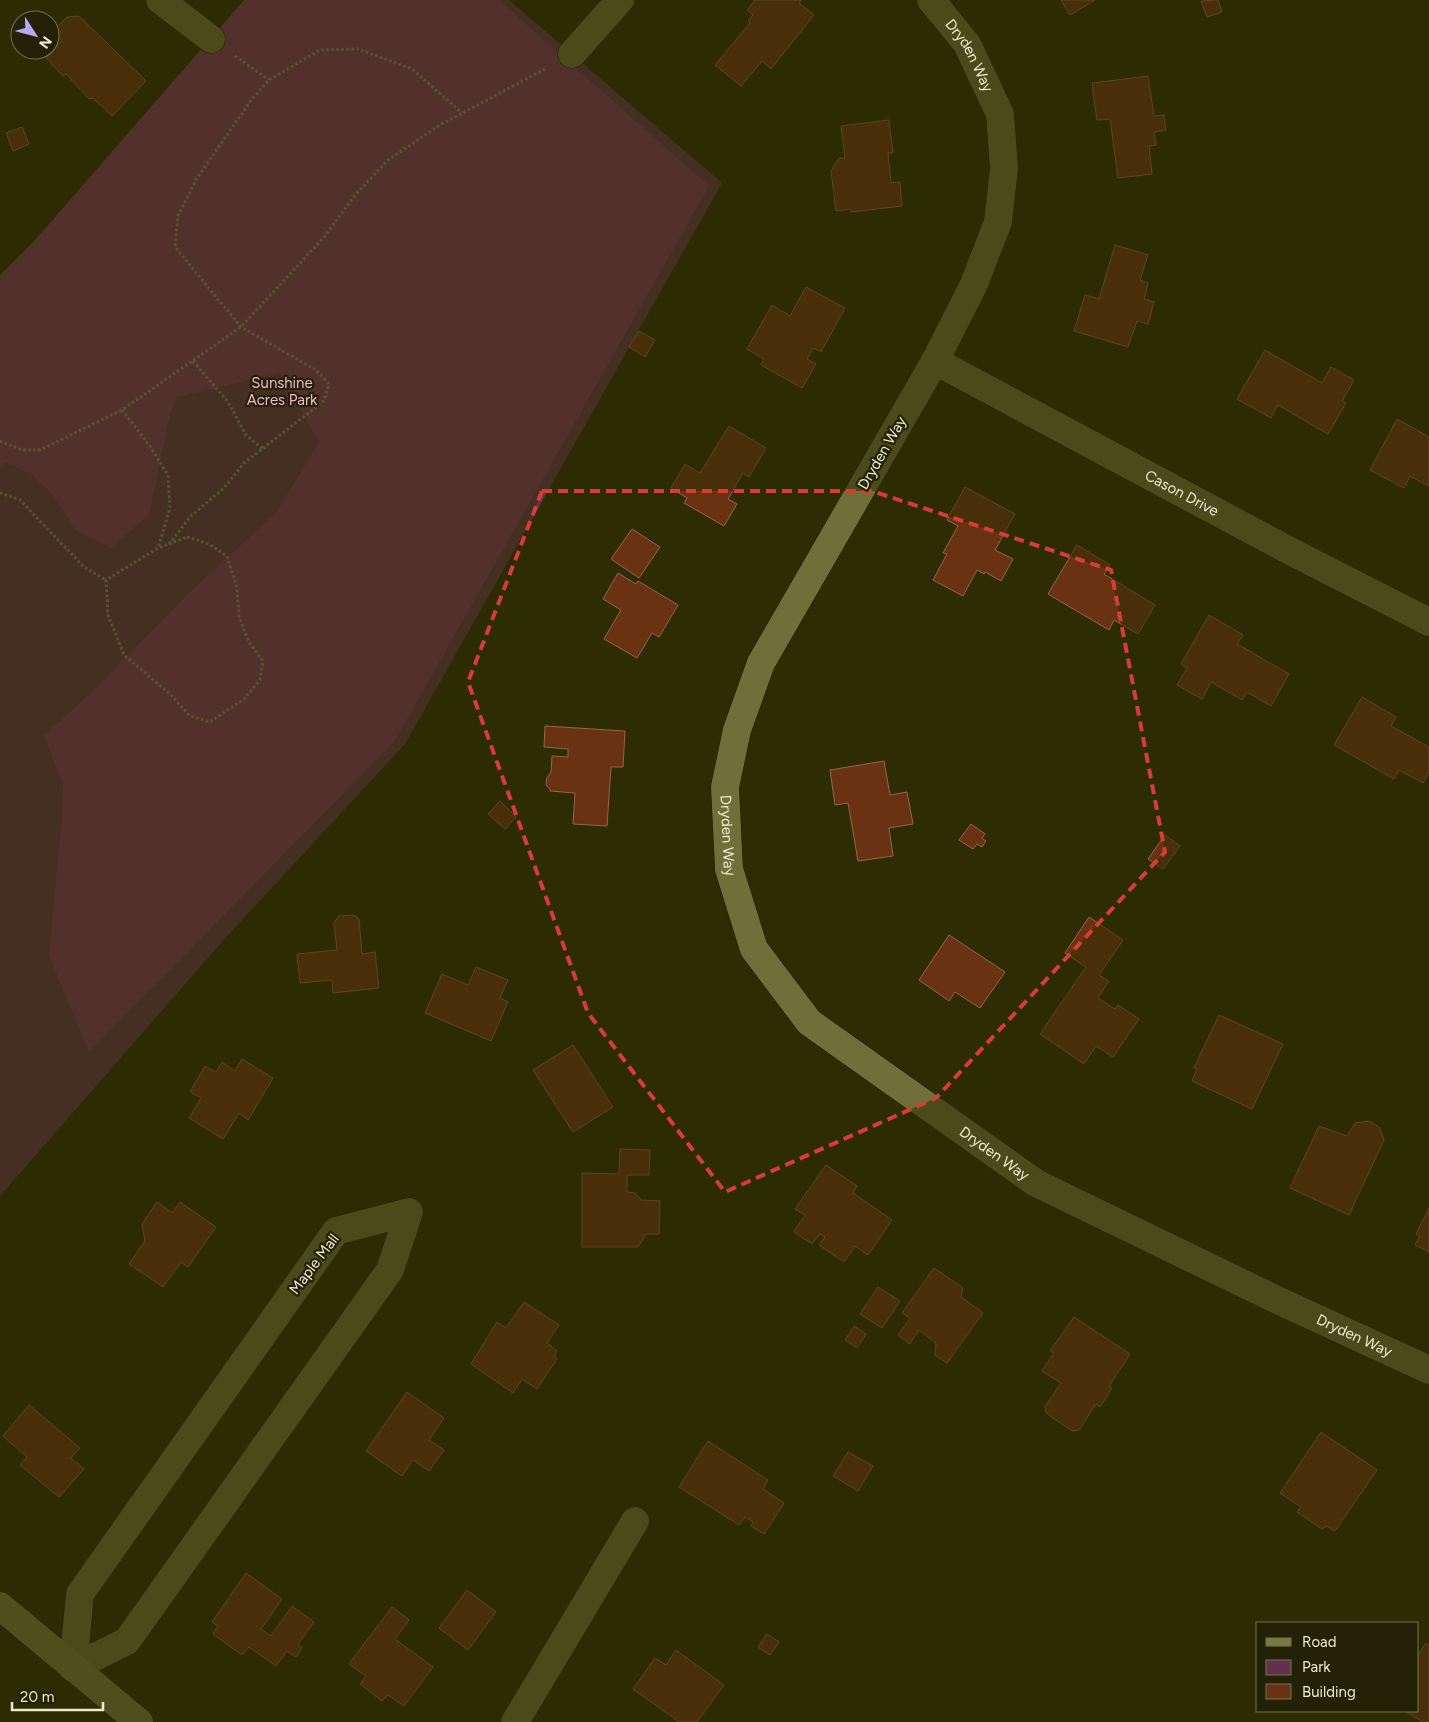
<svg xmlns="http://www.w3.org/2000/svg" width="1429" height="1722" font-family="Figtree,sans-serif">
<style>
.green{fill:#60334b}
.forest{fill:#7f365f}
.building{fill:#693212;stroke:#96654b}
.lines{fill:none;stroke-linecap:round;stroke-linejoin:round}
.minor-casing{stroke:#151400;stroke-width:29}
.secondary-casing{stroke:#151400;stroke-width:29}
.path{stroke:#898865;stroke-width:3;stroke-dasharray:2.5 2.5;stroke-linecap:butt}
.minor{stroke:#706f39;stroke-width:28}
.secondary{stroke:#79783e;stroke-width:28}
.marked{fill:none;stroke:#d83c39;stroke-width:4;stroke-dasharray:10 6;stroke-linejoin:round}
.labels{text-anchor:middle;stroke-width:4.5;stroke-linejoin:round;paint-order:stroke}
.street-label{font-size:15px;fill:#ebebcf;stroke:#232206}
.park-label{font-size:15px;fill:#f3b2d2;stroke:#232206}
</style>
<rect width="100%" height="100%" fill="#2e2c02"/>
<path class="green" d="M256,0H509L722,183L405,744L228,935L0,1196V281Z"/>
<path class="forest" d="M244,0H499L709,186L394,742L89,1052L49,956L62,818L63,784L44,736L98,686L194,588L276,513L319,442L279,373L177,397L170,414L149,515L110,548L75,530L54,496L31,474L6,462L0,466V275L36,239Z"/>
<path class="building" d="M755,0H801L799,3L814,15L771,69L762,61L741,86L715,65L750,23L748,21L753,15L747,10Z
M1061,0H1095L1070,15Z
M1218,0L1222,12L1207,17L1201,1Z
M79,16L146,81L112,116L93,98L89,99L66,74L63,76L46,58L62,41L58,36L57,27L67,17Z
M1148,76L1154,116L1164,115L1166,130L1154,132L1156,145L1149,146L1152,174L1118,178L1110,119L1097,120L1092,83Z
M889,120L893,153H888L891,183L900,182L902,206L851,212V209L836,211L831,171L839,158H845L841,126Z
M22,127L29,144L13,151L6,133Z
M1115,245L1148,255L1140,280L1148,283L1144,299L1154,302L1148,324L1137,321L1128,347L1074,331L1085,295L1099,299Z
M806,287L845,308L821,352L813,348L807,359L816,364L802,388L761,365L764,359L747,349L772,305L790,316Z
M639,331L655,340L645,357L629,347Z
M1265,350L1322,383L1331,367L1354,380L1342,401L1346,403L1328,434L1278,405L1271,418L1237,399Z
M1397,419L1429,437V486L1410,476L1404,488L1370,470Z
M729,426L766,448L749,477L743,473L728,499L737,504L724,526L684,503L687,498L671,488L685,464L700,473Z
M965,487L1015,514L995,550L1013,559L1001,581L985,572L984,574L977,570L963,596L933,580L947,554L943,553L958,526L947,520Z
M632,529L660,547L639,578L611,559Z
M1077,545L1110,565L1104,574L1155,605L1138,634L1114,620L1109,630L1048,594Z
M618,573L636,584L638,581L678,605L659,637L652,633L637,658L604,639L621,610L603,599Z
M1209,615L1243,635L1237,644L1289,674L1271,706L1247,692L1242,700L1211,682L1202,699L1177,685L1187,668L1181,664Z
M1362,697L1396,717L1391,726L1429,747V772L1423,783L1399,770L1394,779L1334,745Z
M545,726L625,731L623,767H611L607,826L573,824L575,793L550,791V789L546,785L547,778L551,772L552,756L568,757V749L544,747Z
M884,761L890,795L907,792L913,824L889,828L893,856L858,861L848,803L835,805L830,770Z
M500,801L516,817L505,829L488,814Z
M971,824L985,834L982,838L986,841L982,847L977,844L973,849L959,840Z
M1165,835L1180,846L1163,869L1148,859Z
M353,915L359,919L362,954L375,952L379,988L333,993L332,980L300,983L297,954L337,950L334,923L339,916Z
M1089,917L1123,940L1099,975L1109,981L1098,998L1115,1009L1118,1005L1139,1019L1113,1057L1096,1046L1084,1064L1040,1034L1086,967L1065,953Z
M949,935L1005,972L980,1008L955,992L949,1001L919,980Z
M476,967L508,980L500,998L508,1002L491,1041L425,1013L442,974L468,985Z
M1219,1015L1283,1044L1252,1109L1192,1081L1197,1069L1194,1068Z
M573,1045L613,1107L573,1132L533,1070Z
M242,1059L273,1078L248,1120L239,1113L223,1139L189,1118L201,1098L190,1092L205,1066L216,1072L222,1062L235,1071Z
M1370,1121L1380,1128L1384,1140L1349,1215L1290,1188L1319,1126L1347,1136L1355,1123Z
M620,1149L650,1150L649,1175H627V1192L635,1193L641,1200L660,1201L659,1234H646L638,1247H582V1173L619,1174Z
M826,1165L857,1186L853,1193L892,1220L868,1255L855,1246L844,1262L819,1245L825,1237L820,1234L812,1244L794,1232L805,1215L795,1209Z
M157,1202L172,1213L180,1202L216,1227L188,1267L181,1262L163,1287L129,1264L145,1241L142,1224Z
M1429,1208V1252L1415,1245L1420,1236L1416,1234Z
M934,1268L963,1288L961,1297L983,1313L947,1363L935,1355L936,1343L919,1330L910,1344L898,1335L910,1318L902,1313Z
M878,1287L900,1301L882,1328L860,1314Z
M524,1302L559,1325L547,1343L557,1351L554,1357L557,1359L537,1389L522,1379L513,1393L471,1364L497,1322L506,1328Z
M1074,1317L1130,1354L1109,1386L1112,1388L1100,1407L1096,1404L1079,1430L1072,1431L1046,1413L1045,1407L1061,1383L1042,1371L1054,1353L1050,1351Z
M854,1326L866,1334L857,1348L845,1340Z
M407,1392L444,1418L429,1440L444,1450L429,1471L413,1460L402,1476L366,1451Z
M29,1405L80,1448L71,1458L84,1469L59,1497L20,1465L27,1457L3,1436Z
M1321,1432L1377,1470L1335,1531L1327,1526L1322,1529L1297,1512L1301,1507L1280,1493Z
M708,1441L768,1480L763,1489L784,1503L764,1534L751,1526L753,1522L745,1517L739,1525L679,1487Z
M848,1452L873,1466L858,1491L833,1476Z
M246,1573L282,1599L261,1629L271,1636L292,1606L314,1622L298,1644L302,1648L296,1657L287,1651L276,1666L249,1647L242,1655L213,1634L218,1626L212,1622Z
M467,1590L496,1612L468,1650L439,1628Z
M392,1607L409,1620L395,1639L433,1667L404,1706L388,1695L382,1701L360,1684L366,1676L349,1664Z
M767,1634L779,1642L770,1655L758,1647Z
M1426,1643L1429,1645V1722H1423L1405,1711H1418V1655Z
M676,1650L724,1685L697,1722H679L633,1689L655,1658L666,1665Z"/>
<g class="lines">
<g class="minor-casing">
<g id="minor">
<path d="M160,0L211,39"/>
<path id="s1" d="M931,0L967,44L1000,114L1004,168L998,222L974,284L935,361L761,663L737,730L725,787L729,869L754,949L809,1022L1036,1183L1273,1298L1429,1370"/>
<path d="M572,54L620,0"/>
<path id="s2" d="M935,361L1288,550L1429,622"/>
<path d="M409,1212L390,1270L127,1641L73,1668L80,1594L336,1231Z"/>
<path d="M515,1722L635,1521"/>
</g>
</g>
<g class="secondary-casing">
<path id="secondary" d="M0,1606L139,1722"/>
</g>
<path class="path" d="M235,56L269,80
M193,361L228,402L246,435L263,449
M122,410L149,445L168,475L170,508L158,548
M0,441L22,450H40L122,410L241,327L324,237L356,194L387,161L438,126L547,68
M0,493L20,500L84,567L106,580
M187,537L209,544L227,556L237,588L239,617L249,642L263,661L260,680L244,699L210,722L190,716L169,693L124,655L108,615L106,580L158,548Z
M169,544L191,516L224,488L244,463L324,401L329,384L316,370L241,327L175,247L178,216L197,178L252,99L269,80L320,50L358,49L412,69L462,113"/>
<use href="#minor" class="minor"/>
<use href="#secondary" class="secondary"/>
</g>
<path d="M0 0H1429V1722H0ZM542,491H872L1111,570L1165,852L936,1098L725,1192L588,1013L468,682Z" fill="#2e2c02" fill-opacity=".55" fill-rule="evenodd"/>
<path class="marked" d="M542,491H872L1111,570L1165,852L936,1098L725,1192L588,1013L468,682Z"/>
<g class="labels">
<g class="street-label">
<text dy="5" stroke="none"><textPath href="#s1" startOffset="68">Dryden Way</textPath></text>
<text transform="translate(882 453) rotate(-60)" y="5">Dryden Way</text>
<text dy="5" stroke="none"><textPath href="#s2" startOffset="280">Cason Drive</textPath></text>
<text dy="5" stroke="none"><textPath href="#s1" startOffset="922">Dryden Way</textPath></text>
<text dy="5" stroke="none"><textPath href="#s1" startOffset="1358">Dryden Way</textPath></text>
<text transform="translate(314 1264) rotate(-53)" y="5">Maple Mall</text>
<text dy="5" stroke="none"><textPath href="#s1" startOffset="1762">Dryden Way</textPath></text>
</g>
<g class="park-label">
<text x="282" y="388">Sunshine<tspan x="282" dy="17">Acres Park</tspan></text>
</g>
</g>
<rect x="1256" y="1622" width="162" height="90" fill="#232206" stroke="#737256"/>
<rect x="1266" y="1638" width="25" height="8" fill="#79783e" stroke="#737256"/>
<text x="1302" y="1647" font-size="15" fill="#ebebcf">Road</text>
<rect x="1266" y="1660" width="25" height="15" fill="#60334b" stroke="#737256"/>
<text x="1302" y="1672" font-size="15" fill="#ebebcf">Park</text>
<rect x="1266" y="1684" width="25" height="15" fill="#693212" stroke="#737256"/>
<text x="1302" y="1697" font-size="15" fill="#ebebcf">Building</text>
<g transform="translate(35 35) rotate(126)"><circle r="24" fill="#232206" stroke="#737256"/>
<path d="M0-4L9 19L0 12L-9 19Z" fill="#b4acf9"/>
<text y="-8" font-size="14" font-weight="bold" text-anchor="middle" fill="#ebebcf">N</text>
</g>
<path d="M12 1702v8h91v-8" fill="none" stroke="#ebebcf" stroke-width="2.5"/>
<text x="20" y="1702" font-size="15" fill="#ebebcf" stroke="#232206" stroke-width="4" paint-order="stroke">20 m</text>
</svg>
